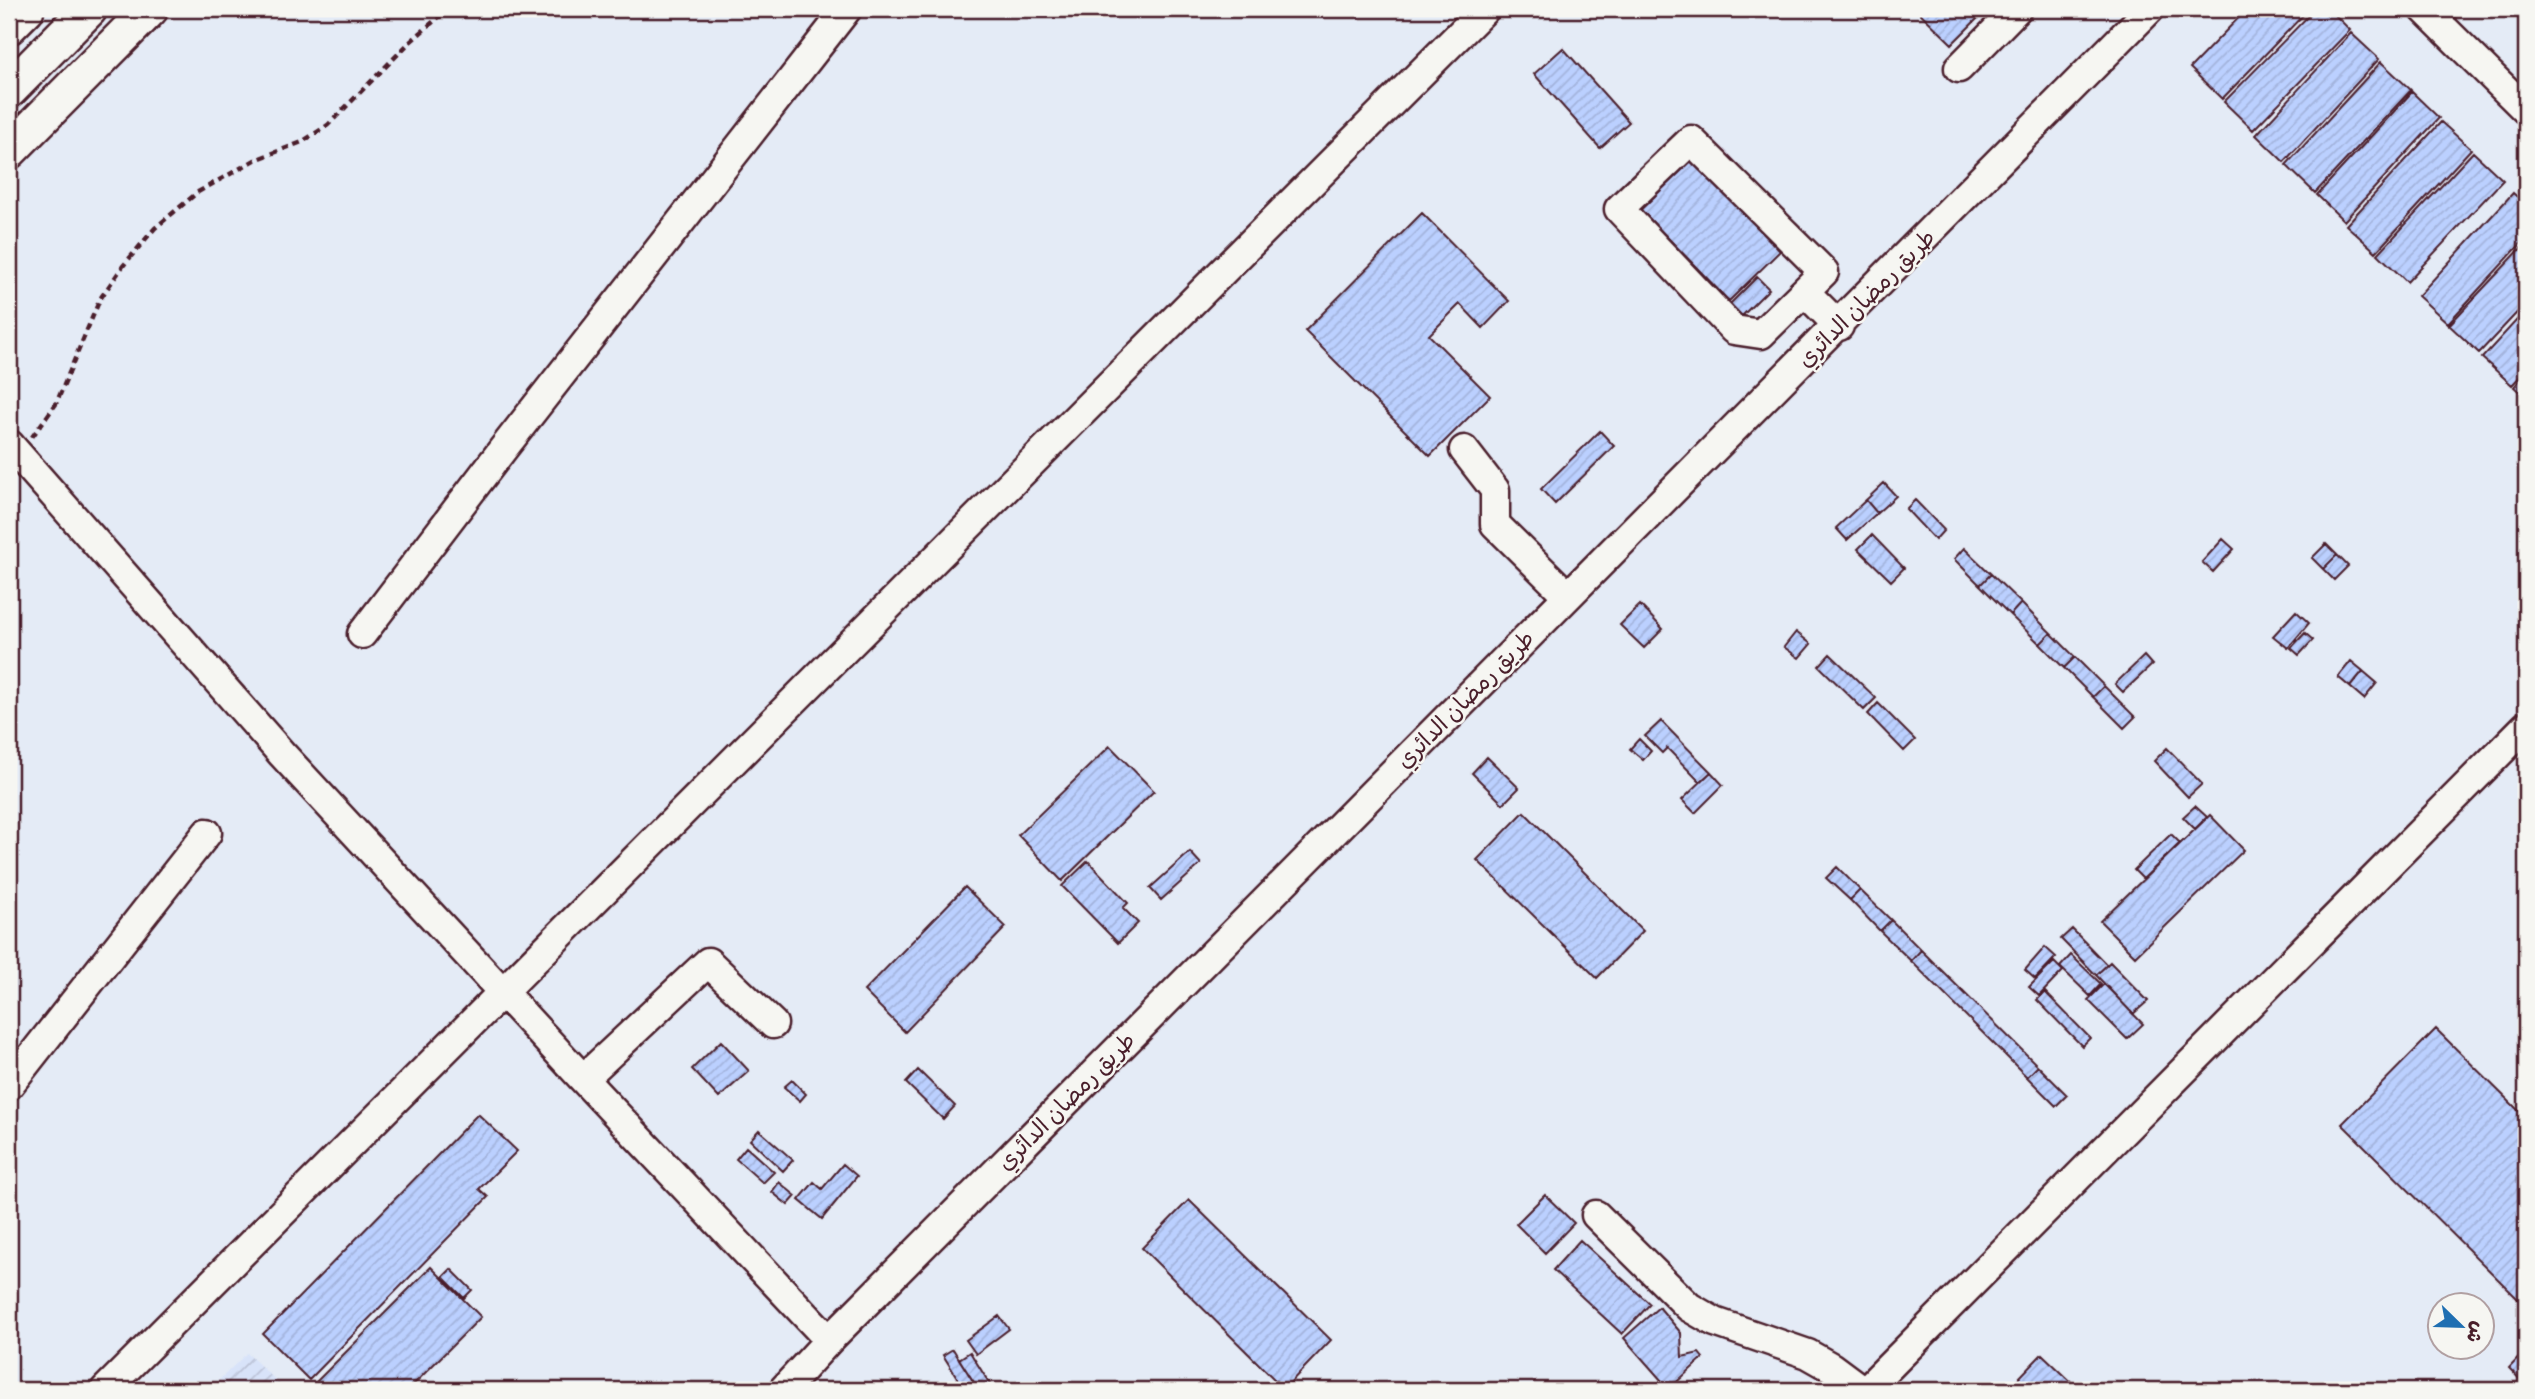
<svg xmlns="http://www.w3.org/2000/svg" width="2535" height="1399" font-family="Pangolin,'Playpen Sans Arabic',sans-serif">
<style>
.industrial{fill:url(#industrial-furrows)}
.building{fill:url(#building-hatch);stroke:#4a1f2b;stroke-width:2}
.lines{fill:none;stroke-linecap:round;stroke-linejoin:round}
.minor-casing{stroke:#4a1f2b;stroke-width:33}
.major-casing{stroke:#4a1f2b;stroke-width:40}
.path{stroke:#4a1f2b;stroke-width:4.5;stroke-dasharray:7 5;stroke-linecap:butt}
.minor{stroke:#f6f6f2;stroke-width:28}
.major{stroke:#f6f6f2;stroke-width:35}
.labels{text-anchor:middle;stroke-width:5;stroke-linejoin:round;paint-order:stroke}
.street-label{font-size:23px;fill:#4a1f2b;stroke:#f6f6f2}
</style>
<defs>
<pattern id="industrial-furrows" width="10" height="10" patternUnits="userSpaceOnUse" patternTransform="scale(1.75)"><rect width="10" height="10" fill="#d8e3f9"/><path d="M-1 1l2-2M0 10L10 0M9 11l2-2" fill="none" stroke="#bbc2d6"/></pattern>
<pattern id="building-hatch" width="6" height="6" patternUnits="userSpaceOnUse" patternTransform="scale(1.75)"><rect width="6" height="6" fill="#bbd0ff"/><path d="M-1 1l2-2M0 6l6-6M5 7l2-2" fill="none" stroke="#a2b2db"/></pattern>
</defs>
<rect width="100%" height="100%" fill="#e4ebf6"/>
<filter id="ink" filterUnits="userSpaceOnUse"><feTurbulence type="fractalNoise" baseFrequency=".0143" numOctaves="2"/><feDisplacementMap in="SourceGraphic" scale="14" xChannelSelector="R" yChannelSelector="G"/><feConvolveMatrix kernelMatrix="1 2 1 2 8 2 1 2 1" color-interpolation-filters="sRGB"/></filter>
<g filter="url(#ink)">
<path class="industrial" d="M247,1353L286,1390H209Z"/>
<path class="building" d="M1916,9H1987L1952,44Z
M2247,9H2309L2222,99L2190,68Z
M2315,9H2329L2350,30L2253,130L2224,102Z
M2351,33L2379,59L2284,162L2256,135Z
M1563,48L1629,122L1600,148L1534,74Z
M2381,62L2411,90L2315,193L2286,165Z
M2412,92L2439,118L2344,221L2317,195Z
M2441,122L2471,149L2376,252L2346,225Z
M2473,152L2503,180L2407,282L2378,254Z
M1692,158L1780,251L1729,301L1640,209Z
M2513,193L2526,205V238L2448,323L2418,296Z
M1422,213L1509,301L1483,328L1460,304L1429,335L1490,396L1430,456L1305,331Z
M2526,243V303L2479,353L2449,325Z
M1757,277L1769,289L1742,316L1730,304Z
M2526,310V370L2512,385L2482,358Z
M2526,373V398L2514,387Z
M1600,431L1614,446L1555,504L1541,489Z
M1884,483L1896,496L1877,513L1866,500Z
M1866,500L1877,513L1847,540L1836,528Z
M1915,500L1944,530L1935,540L1906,509Z
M1872,535L1904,568L1891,581L1858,549Z
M2223,539L2234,549L2213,572L2202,562Z
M2326,544L2337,555L2323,569L2312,558Z
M1964,548L1991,574L1980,585L1954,559Z
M2337,555L2348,566L2334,580L2323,569Z
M1991,574L2021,603L2010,615L1980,585Z
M2021,603L2051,633L2040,644L2010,615Z
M1640,605L1663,629L1644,648L1620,625Z
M2296,611L2309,623L2288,648L2273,636Z
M1796,632L1811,644L1799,658L1784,647Z
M2051,633L2075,657L2064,668L2040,644Z
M2305,633L2313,640L2299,655L2291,648Z
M1830,654L1876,698L1864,710L1819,666Z
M2144,656L2152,665L2123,692L2115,684Z
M2075,657L2104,686L2093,697L2064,668Z
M2351,661L2363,671L2350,687L2338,677Z
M2363,671L2377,683L2364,699L2350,687Z
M2104,686L2135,717L2124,728L2093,697Z
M1878,703L1915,740L1904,751L1868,714Z
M1661,721L1711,772L1700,782L1667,748L1662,753L1645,736Z
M1639,739L1651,751L1643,760L1630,749Z
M1110,746L1154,791L1062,881L1018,835Z
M2167,748L2202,784L2188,797L2154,761Z
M1487,757L1519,788L1503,804L1472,773Z
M1711,772L1723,785L1695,813L1682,800Z
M2195,806L2207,817L2195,829L2183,817Z
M1524,812L1643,931L1597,978L1477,860Z
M2210,815L2244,850L2135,956L2100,921Z
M2171,834L2180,843L2143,879L2134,870Z
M1190,852L1201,864L1161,900L1150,888Z
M1088,861L1128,903L1123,908L1138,923L1118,943L1062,886Z
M1837,867L1860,890L1850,900L1826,878Z
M965,887L1006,927L905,1032L864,991Z
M1860,890L1891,920L1880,931L1850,900Z
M1891,920L1921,950L1911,961L1880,931Z
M2072,929L2107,965L2096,975L2061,939Z
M2045,947L2056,957L2035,979L2025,970Z
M1921,950L2038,1066L2027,1077L1911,961Z
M2071,955L2101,984L2090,996L2060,967Z
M2054,962L2063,971L2039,996L2029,987Z
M2110,962L2148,1001L2133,1014L2096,975Z
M2104,984L2143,1024L2127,1039L2088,1000Z
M2045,992L2090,1038L2082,1046L2037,1000Z
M2436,1029L2526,1118V1307L2342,1124Z
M721,1041L749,1071L719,1098L692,1069Z
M2038,1066L2067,1095L2056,1106L2027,1077Z
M918,1070L955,1106L943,1119L906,1083Z
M792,1080L806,1094L800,1101L784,1087Z
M478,1114L517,1151L479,1189L488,1197L309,1380L263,1334Z
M759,1130L793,1160L783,1171L750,1140Z
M746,1147L774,1172L763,1183L736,1159Z
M843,1164L857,1176L822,1219L799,1200L814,1182L822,1189Z
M779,1182L796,1196L788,1205L772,1192Z
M1545,1195L1574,1223L1545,1253L1516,1224Z
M1189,1200L1331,1340L1284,1389L1142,1248Z
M1580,1240L1650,1304L1622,1334L1553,1270Z
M431,1267L481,1317L408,1390H312L310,1388Z
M451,1269L472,1290L464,1298L443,1277Z
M1659,1307L1681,1333L1682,1357L1699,1353L1703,1358L1669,1389L1624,1338Z
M999,1316L1009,1329L976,1354L966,1340Z
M953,1349L976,1386L969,1390H965L943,1355Z
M2526,1350V1386L2509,1368Z
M970,1352L991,1386L985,1390H979L959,1359Z
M2042,1354L2080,1390H2025L2016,1381Z"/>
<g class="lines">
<g class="minor-casing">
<path id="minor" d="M2424,9L2526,110
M1959,68L2017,9
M1691,140L1824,272L1761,334L1734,330L1619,209Z
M1805,292L1839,326
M9,444L282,754L583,1079L829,1340
M1464,450L1495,490V524L1568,596
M362,634L503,449L847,9
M583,1079L708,962L773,1024
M9,1085L207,833
M1596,1215L1689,1307L1715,1322L1808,1354L1831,1367L1862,1390
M105,1390L1485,9
M783,1390L829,1340C1269,896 1712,455 2150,9
M1866,1390L2526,726"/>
</g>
<g class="major-casing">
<path id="major" d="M9,26L26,9
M9,90L89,9
M9,151L150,9"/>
</g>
<path class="path" d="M32,437L56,404L100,299L123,266L155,228L198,192L255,160L302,142L328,125L410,42L448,9"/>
<use href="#minor" class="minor"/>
<use href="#major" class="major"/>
</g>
</g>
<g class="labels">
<g class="street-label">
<text transform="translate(1866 298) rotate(-45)" y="8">طريق رمضان الدائري</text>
<text transform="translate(1465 699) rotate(-45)" y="8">طريق رمضان الدائري</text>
<text transform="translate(1066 1101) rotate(-45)" y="8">طريق رمضان الدائري</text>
</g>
</g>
<rect width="2535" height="1399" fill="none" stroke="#f6f6f2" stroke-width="35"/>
<rect x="18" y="18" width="2500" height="1364" fill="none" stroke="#4a1f2b" stroke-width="2.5" filter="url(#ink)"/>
<g transform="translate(2461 1326) rotate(113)"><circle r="33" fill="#f6f6f2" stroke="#b1a0a2" stroke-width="2"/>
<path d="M0-5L12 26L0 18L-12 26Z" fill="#1f6fb2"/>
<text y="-10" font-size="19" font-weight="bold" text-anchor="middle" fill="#4a1f2b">ش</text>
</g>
</svg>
